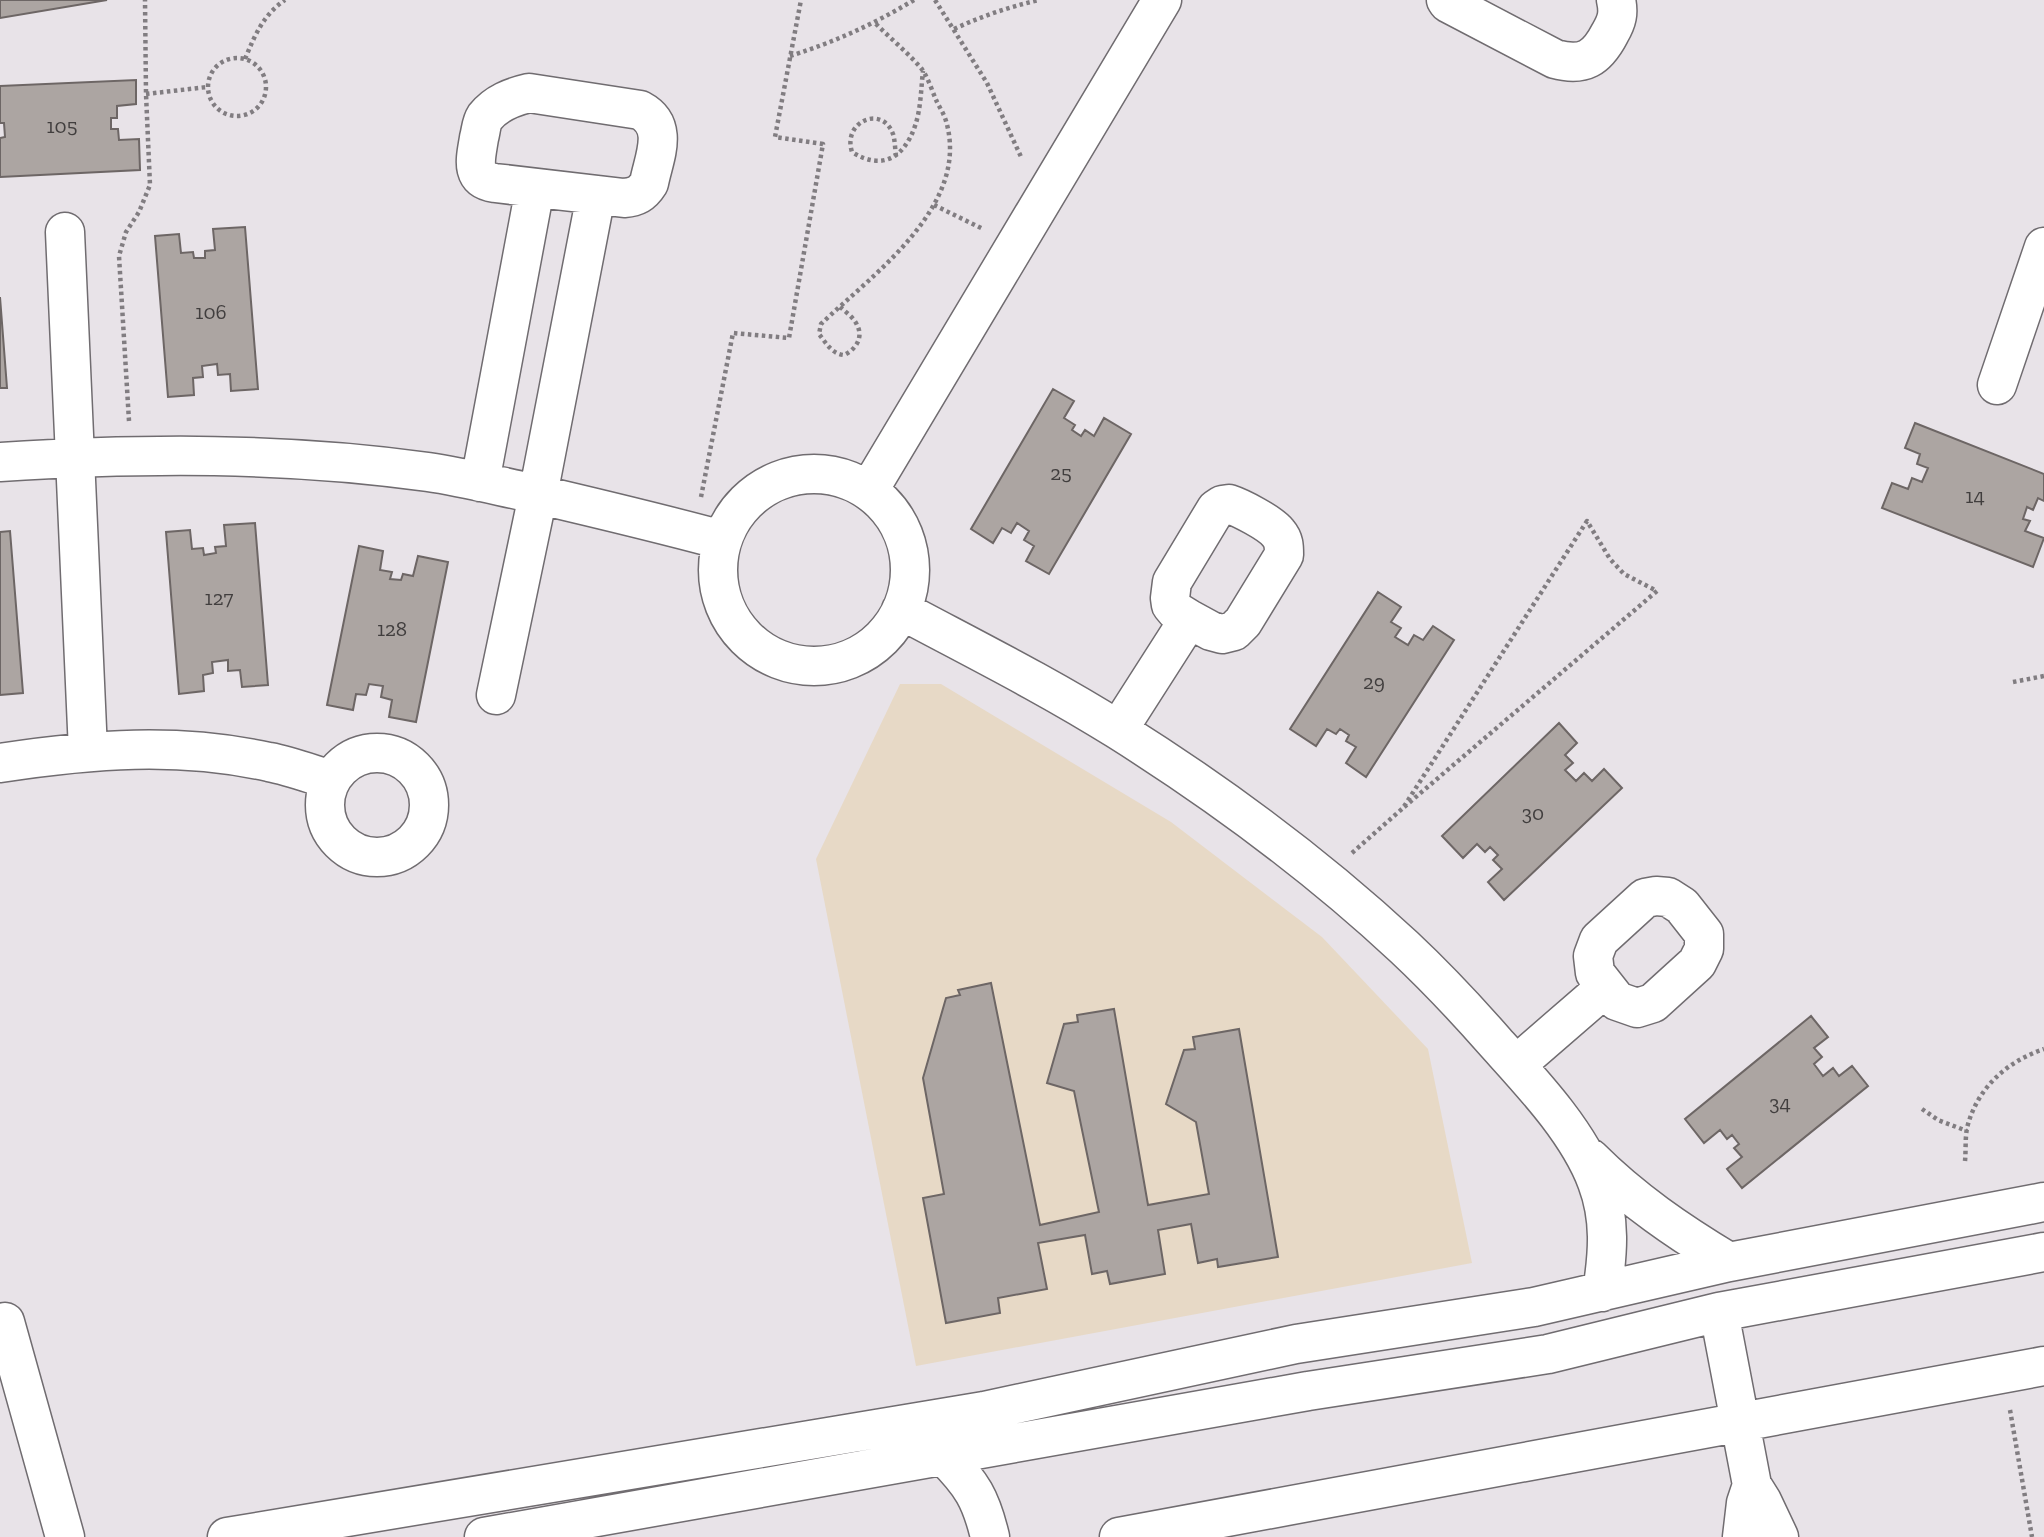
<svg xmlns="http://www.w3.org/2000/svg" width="2044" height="1537" font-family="'Zilla Slab',serif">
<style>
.education{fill:#e7d9c6}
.building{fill:#aca5a2;stroke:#6d6665;stroke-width:2}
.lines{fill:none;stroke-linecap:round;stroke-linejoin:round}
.minor-casing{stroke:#706c70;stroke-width:41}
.path{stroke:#817d81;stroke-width:4.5;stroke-dasharray:3.5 3.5;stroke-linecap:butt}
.minor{stroke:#fff;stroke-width:38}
.labels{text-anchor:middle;stroke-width:6;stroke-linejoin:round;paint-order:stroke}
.number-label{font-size:21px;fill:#413e3e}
</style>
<rect width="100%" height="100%" fill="#e8e3e8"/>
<path class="education" d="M900,684H941L1171,822L1322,937L1428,1049L1472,1263L916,1366L816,859Z"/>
<path class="building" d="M0,0H107L0,18Z
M136,80V104L117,106V118H111V129H118L119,140L139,139L140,170L0,177V138L5,137L4,123H0V86Z
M245,227L258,389L231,391L230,374L218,375L217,364L202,366L203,377L193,378L194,395L168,397L155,236L179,234L181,253L193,252L194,258H205V251L215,250L213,229Z
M0,297L7,388H0Z
M1053,389L1074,401L1064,418L1075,425L1072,430L1081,436L1085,430L1094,436L1104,418L1131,434L1049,574L1026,561L1034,546L1024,540L1029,531L1017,523L1011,533L1002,528L993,543L971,529Z
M1915,423L2044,474V501L2038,498L2033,510L2027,507L2023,519L2030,521L2025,531L2044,538L2033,567L1882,508L1892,483L1908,489L1912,478L1922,482L1928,468L1917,464L1920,454L1905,448Z
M255,523L268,685L242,687L240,670L228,671V660L212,662L213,673L203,675L204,691L179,694L166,532L190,530L192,549L203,548L204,555L216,553L215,547L226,546L224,525Z
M10,531L23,693L0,695V532Z
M359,546L383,551L380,570L392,572L390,579L401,580L403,574L413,576L418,556L448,562L416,722L389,717L392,700L381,697L383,686L369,684L366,695L356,694L353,710L327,705Z
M1378,592L1401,607L1391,622L1401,628L1395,637L1408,645L1414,635L1423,640L1433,626L1454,640L1366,777L1346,763L1356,747L1346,741L1349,735L1340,729L1336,734L1327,729L1316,746L1290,729Z
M1559,723L1577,743L1565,755L1573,763L1565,770L1576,781L1584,773L1592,781L1604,769L1622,788L1504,900L1488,882L1502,869L1493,860L1498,855L1490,847L1485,852L1477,844L1463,858L1442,836Z
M991,983L1040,1225L1099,1212L1074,1091L1047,1083L1064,1024L1078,1022L1077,1015L1114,1009L1148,1205L1209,1194L1196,1122L1166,1104L1184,1050L1195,1049L1193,1037L1239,1029L1278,1257L1218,1267L1217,1259L1198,1263L1191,1224L1158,1230L1165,1274L1110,1284L1107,1271L1092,1274L1085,1235L1038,1243L1047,1289L998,1298L1000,1313L946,1323L923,1198L944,1194L923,1078L946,998L960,995L958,990Z
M1811,1016L1828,1037L1814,1048L1822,1057L1814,1064L1823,1076L1833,1068L1839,1076L1852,1066L1868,1086L1742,1188L1727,1169L1742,1157L1734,1148L1739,1144L1732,1135L1727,1139L1720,1130L1704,1143L1685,1119Z"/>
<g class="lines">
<g class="minor-casing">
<path id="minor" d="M1446,0L1448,3L1555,59C1584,67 1597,58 1610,33C1617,21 1619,13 1616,0
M529,93L640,110C670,126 654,157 649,183C642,194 636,197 624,198L495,183C469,179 476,158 479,138C481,131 481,123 485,117C496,103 512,97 529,93Z
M65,232L88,751
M1997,385L2044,247
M0,462C143,453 286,452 428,472C463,477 498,486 532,493C596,508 659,523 722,540
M718 570a96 96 0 1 1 192 0a96 96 0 1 1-192 0Z
M480,482L535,188
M869,490L1162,0
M1229,504C1241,508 1270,523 1278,533C1284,540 1284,546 1284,555L1243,622L1234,631L1222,634L1211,631L1189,619L1176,611L1171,605L1170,598L1172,582L1216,509L1222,505Z
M901,610C974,649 1048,686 1118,730C1218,793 1317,866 1404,947C1436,977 1466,1009 1495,1042C1531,1082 1578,1131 1597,1182C1611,1219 1608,1254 1602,1292
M496,695L538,495L596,195
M1118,730L1189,619
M325 805a52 52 0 1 1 104 0a52 52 0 1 1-104 0Z
M0,763C92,749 177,742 269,762C290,766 311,774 331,780
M1656,896L1668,897L1682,906L1704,934V949L1697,963L1653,1003L1637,1008L1617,1001L1595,973L1593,956L1599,940L1645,898Z
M1516,1065L1606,987
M1590,1158C1632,1200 1679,1232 1729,1262
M1719,1312L1752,1485L1762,1501L1779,1537
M5,1322L65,1537
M944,1456C972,1484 981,1499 990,1537
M227,1537L984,1411L1296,1344L1534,1307L1729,1262L2044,1202
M484,1537L1308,1391L1548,1354L1719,1312L2044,1252
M1119,1537L2044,1366
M1742,1537L1746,1503L1752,1485"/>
</g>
<path class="path" d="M935,0L987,83L1022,159
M954,29C982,16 1009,7 1039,0
M790,56C837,41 872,25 914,0
M208 87a29 29 0 1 1 58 0a29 29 0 1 1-58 0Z
M245,59C255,35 263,15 285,0
M146,94L207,87
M896,156C895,149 895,140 893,134C882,104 842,122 852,152C882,171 904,158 915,126C921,109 921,88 923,71
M934,205L983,229
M840,307C846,312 854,318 857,325C864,338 855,350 844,355C832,354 826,343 819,334L821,324C873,274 971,206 946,121C944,114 940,108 937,102C932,91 928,77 921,68C907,52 890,38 875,23
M129,421L119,256L126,232L139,212L150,185L146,94L145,0
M701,497L733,333L789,338L823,144L775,137L801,0
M2013,682L2044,676
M1352,853L1403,808L1587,521L1610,559L1624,574L1657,591L1403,808
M1922,1109L1938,1120L1967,1131
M1965,1161C1966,1151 1965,1139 1967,1128C1977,1088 2006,1062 2044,1049
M2010,1410L2032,1537"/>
<use href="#minor" class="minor"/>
</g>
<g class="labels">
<g class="number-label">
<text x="62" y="133">105</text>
<text x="211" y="319">106</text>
<text x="1061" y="480">25</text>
<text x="1975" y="503">14</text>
<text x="219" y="605">127</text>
<text x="392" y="636">128</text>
<text x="1374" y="689">29</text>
<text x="1533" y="820">30</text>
<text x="1780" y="1110">34</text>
</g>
</g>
</svg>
